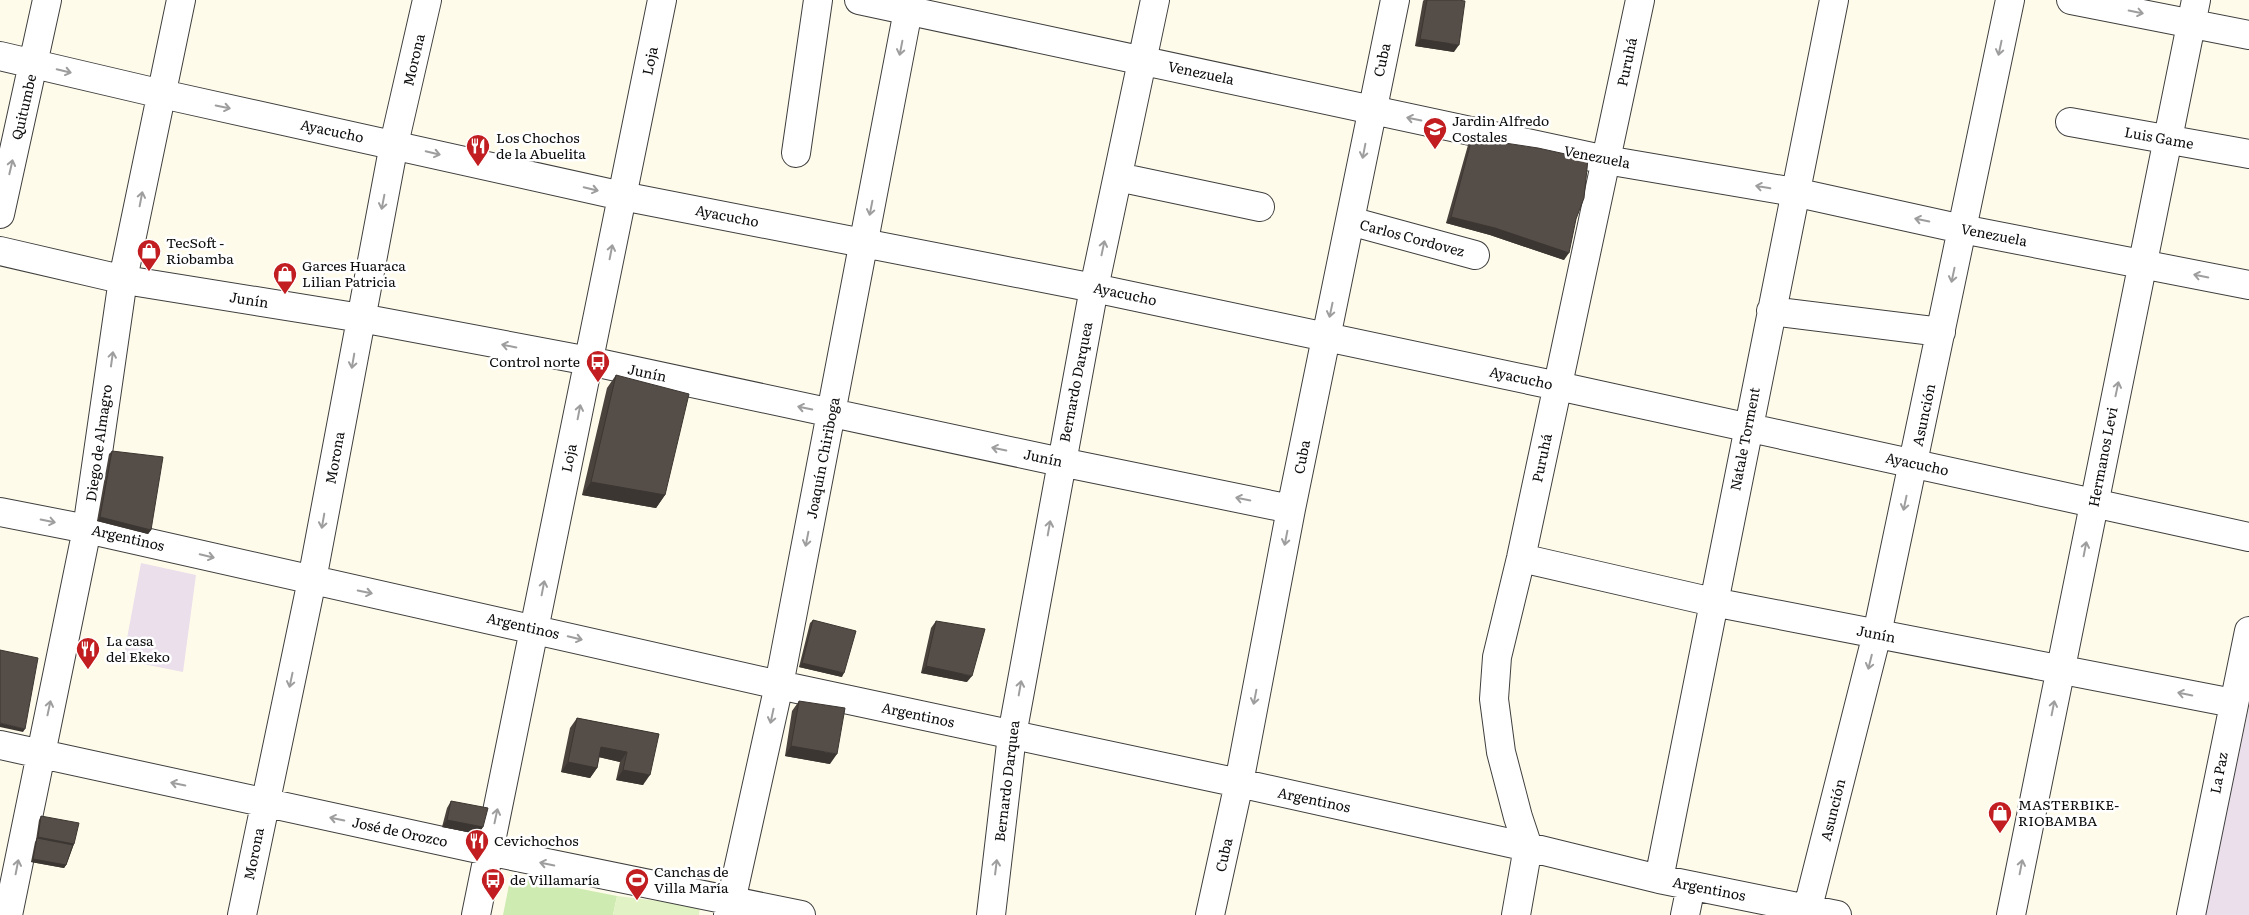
<svg xmlns="http://www.w3.org/2000/svg" width="2249" height="915" font-family="Literata,serif">
<style>
.industrial{fill:#eadfeb}
.green{fill:#ceebb2}
.pitch{fill:#e1f2c5}
.lines{fill:none;stroke-linecap:round;stroke-linejoin:round}
.minor-casing{stroke:#3f3f3f;stroke-width:30}
.minor{stroke:#fff;stroke-width:28}
.wall{fill:#49423d}
.shaded-wall{fill:#3c3632}
.building{fill:#554d47;stroke:#3c3632}
.oneway{stroke:#9e9e9e}
.labels{text-anchor:middle;stroke-width:5;stroke-linejoin:round;paint-order:stroke}
.street-label{font-size:14px;fill:#0c0c0c;stroke:#fff}
.poi-label{font-size:14px;fill:#0c0c0c;stroke:#fff;text-anchor:start}
</style>
<rect width="100%" height="100%" fill="#fffbea"/>
<path class="industrial" d="M141,563L196,575L183,672L123,660Z
M2249,707V915H2205Z"/>
<path class="green" d="M511,875L617,896L613,915H503Z"/>
<path class="pitch" d="M617,896L700,906L699,915H613Z"/>
<g class="lines">
<g class="minor-casing">
<path id="minor" d="M859,0L1606,160L1794,192L1962,229L2249,285
M2071,0L2249,35
M0,56L162,94L622,196L1094,288L1558,386L2249,537
M2070,122L2249,154
M796,153L818,0
M1118,177L1260,207
M0,214L47,0
M1350,221L1475,255
M0,251L125,280L361,318L589,361L1061,462L1291,509
M1771,311L1941,332
M0,512L87,529L779,685L1239,783L1528,847L1659,879L1837,915
M1521,558L1713,602L2233,703
M0,745L488,851L801,915
M1659,879L1834,0
M8,915L87,529L123,279L181,0
M242,915L312,580L394,144L427,0
M476,915L662,0
M728,915L779,685L910,0
M991,915L1012,735L1094,288L1155,0
M1210,915L1239,783L1291,509L1395,0
M1516,915L1528,847L1518,817L1501,752L1494,699L1497,657L1521,558L1640,0
M1685,915L1691,886
M1806,915L1877,634L2010,0
M2011,915L2196,0
M2191,915L2249,631"/>
</g>
<use href="#minor" class="minor"/>
</g>
<path class="wall" d="M1424,0H1427L1454,52L1415,46L1423,1Z
M1472,138L1576,219L1564,260L1490,235L1446,223L1468,145Z
M616,375L665,495L656,508L582,495L607,388Z
M112,451L151,530L148,534L97,521L109,454Z
M813,620L842,677L799,667L810,623Z
M936,621L967,682L921,673L931,628Z
M799,701L830,764L785,756L792,711Z
M577,718L659,734L643,785L616,780L620,762L599,757L597,768L590,778L561,772L570,728Z
M451,801L483,827L478,834L442,827L447,808Z
M41,816L74,844L66,865L64,868L31,862L35,842L36,840L39,820Z"/>
<path class="shaded-wall" d="M1420,39L1459,45L1454,52L1415,46Z
M1451,217L1495,228L1569,253L1564,260L1490,235L1446,223Z
M591,482L665,495L656,508L582,495Z
M100,517L151,530L148,534L97,521Z
M802,663L844,673L842,677L799,667Z
M926,666L972,676L967,682L921,673Z
M0,723L25,729L23,732L0,727Z
M791,746L837,754L830,764L785,756Z
M601,747L627,752L620,762L594,756Z
M568,762L597,768L590,778L561,772Z
M623,770L650,775L643,785L616,780Z
M447,820L483,827L478,834L442,827Z
M38,837L74,844L72,847L37,838L35,840Z
M33,859L66,865L64,868L31,862Z"/>
<path class="building" d="M1427,0H1458L1465,1L1459,45L1420,39Z
M1472,138L1538,148L1588,159L1584,198L1576,219L1569,253L1495,228L1451,217Z
M616,375L689,394L665,495L591,482Z
M112,451L163,457L151,530L100,517Z
M813,620L856,631L844,673L802,663Z
M936,621L985,629L972,676L926,666Z
M0,650L38,658L25,729L0,723Z
M799,701L845,708L837,754L791,746Z
M577,718L659,734L650,775L623,770L627,752L601,747L597,768L568,762Z
M451,801L488,808L483,827L447,820Z
M41,816L79,823L74,844L38,837Z
M37,838L73,845L66,865L33,859Z"/>
<defs><path id="oneway-shaft" d="M-6 0H5M1.5-3L5.5 0L1.5 3" fill="none" stroke-width="1.6" stroke-linecap="round" stroke-linejoin="round" transform="scale(1.25)"/></defs>
<g class="oneway">
<use href="#oneway-shaft" transform="translate(2136 12) rotate(11)"/>
<use href="#oneway-shaft" transform="translate(901 48) rotate(101)"/>
<use href="#oneway-shaft" transform="translate(2000 48) rotate(102)"/>
<use href="#oneway-shaft" transform="translate(64 71) rotate(13)"/>
<use href="#oneway-shaft" transform="translate(223 107) rotate(12)"/>
<use href="#oneway-shaft" transform="translate(1414 119) rotate(-168)"/>
<use href="#oneway-shaft" transform="translate(1364 151) rotate(101)"/>
<use href="#oneway-shaft" transform="translate(433 153) rotate(13)"/>
<use href="#oneway-shaft" transform="translate(11 167) rotate(-77)"/>
<use href="#oneway-shaft" transform="translate(1763 187) rotate(-170)"/>
<use href="#oneway-shaft" transform="translate(591 189) rotate(13)"/>
<use href="#oneway-shaft" transform="translate(141 199) rotate(-79)"/>
<use href="#oneway-shaft" transform="translate(383 202) rotate(101)"/>
<use href="#oneway-shaft" transform="translate(871 208) rotate(101)"/>
<use href="#oneway-shaft" transform="translate(1922 220) rotate(-168)"/>
<use href="#oneway-shaft" transform="translate(1103 248) rotate(-78)"/>
<use href="#oneway-shaft" transform="translate(611 252) rotate(-79)"/>
<use href="#oneway-shaft" transform="translate(1953 275) rotate(102)"/>
<use href="#oneway-shaft" transform="translate(2201 276) rotate(-169)"/>
<use href="#oneway-shaft" transform="translate(1331 310) rotate(102)"/>
<use href="#oneway-shaft" transform="translate(509 346) rotate(-169)"/>
<use href="#oneway-shaft" transform="translate(112 359) rotate(-82)"/>
<use href="#oneway-shaft" transform="translate(353 361) rotate(100)"/>
<use href="#oneway-shaft" transform="translate(2117 389) rotate(-78)"/>
<use href="#oneway-shaft" transform="translate(805 408) rotate(-168)"/>
<use href="#oneway-shaft" transform="translate(579 412) rotate(-79)"/>
<use href="#oneway-shaft" transform="translate(999 449) rotate(-168)"/>
<use href="#oneway-shaft" transform="translate(1243 499) rotate(-169)"/>
<use href="#oneway-shaft" transform="translate(1905 503) rotate(102)"/>
<use href="#oneway-shaft" transform="translate(48 521) rotate(11)"/>
<use href="#oneway-shaft" transform="translate(323 521) rotate(100)"/>
<use href="#oneway-shaft" transform="translate(1049 528) rotate(-80)"/>
<use href="#oneway-shaft" transform="translate(1286 538) rotate(101)"/>
<use href="#oneway-shaft" transform="translate(807 539) rotate(101)"/>
<use href="#oneway-shaft" transform="translate(2085 549) rotate(-79)"/>
<use href="#oneway-shaft" transform="translate(207 556) rotate(13)"/>
<use href="#oneway-shaft" transform="translate(543 588) rotate(-79)"/>
<use href="#oneway-shaft" transform="translate(365 592) rotate(12)"/>
<use href="#oneway-shaft" transform="translate(575 638) rotate(13)"/>
<use href="#oneway-shaft" transform="translate(1870 662) rotate(104)"/>
<use href="#oneway-shaft" transform="translate(291 680) rotate(102)"/>
<use href="#oneway-shaft" transform="translate(1020 688) rotate(-80)"/>
<use href="#oneway-shaft" transform="translate(2185 694) rotate(-169)"/>
<use href="#oneway-shaft" transform="translate(1255 697) rotate(101)"/>
<use href="#oneway-shaft" transform="translate(49 708) rotate(-78)"/>
<use href="#oneway-shaft" transform="translate(2053 708) rotate(-79)"/>
<use href="#oneway-shaft" transform="translate(772 716) rotate(102)"/>
<use href="#oneway-shaft" transform="translate(178 784) rotate(-168)"/>
<use href="#oneway-shaft" transform="translate(496 816) rotate(-78)"/>
<use href="#oneway-shaft" transform="translate(337 819) rotate(-168)"/>
<use href="#oneway-shaft" transform="translate(547 864) rotate(-168)"/>
<use href="#oneway-shaft" transform="translate(17 867) rotate(-79)"/>
<use href="#oneway-shaft" transform="translate(996 867) rotate(-83)"/>
<use href="#oneway-shaft" transform="translate(2021 867) rotate(-79)"/>
</g>
<defs>
<g id="school-pin" transform="scale(1.25)"><path d="M0 17L-7.5 6A9.5 9.5 0 1 1 7.5 6Z" fill="#c21d21" stroke="#fff"/><path d="M0-5L7-2L0 1L-7-2ZM-4 1L0 2.5L4 1V4Q0 6-4 4Z" fill="#fff"/></g>
<g id="restaurant-pin" transform="scale(1.25)"><path d="M0 17L-7.5 6A9.5 9.5 0 1 1 7.5 6Z" fill="#c21d21" stroke="#fff"/><path d="M-5-6h1v4h1v-4h1v4h1v-4h1v5L-1.5 .5V6h-2V.5L-5-1ZM5-6V6H3V1.5H1.5Q1.5-4 5-6Z" fill="#fff"/></g>
<g id="shop-pin" transform="scale(1.25)"><path d="M0 17L-7.5 6A9.5 9.5 0 1 1 7.5 6Z" fill="#c21d21" stroke="#fff"/><path d="M-5-2.5h2.3a2.7 3.5 0 0 1 5.4 0H5L5.5 6h-11ZM-1.5-2.5h3a1.5 2.3 0 0 0-3 0Z" fill="#fff"/></g>
<g id="bus-pin" transform="scale(1.25)"><path d="M0 17L-7.5 6A9.5 9.5 0 1 1 7.5 6Z" fill="#c21d21" stroke="#fff"/><path d="M-5-6H5V4H4V6H2V4H-2V6H-4V4H-5ZM-3.5-4V0h7V-4ZM-3.5 1.2v1.5H-2V1.2ZM2 1.2v1.5H3.5V1.2Z" fill="#fff"/></g>
<g id="stadium-pin" transform="scale(1.25)"><path d="M0 17L-7.5 6A9.5 9.5 0 1 1 7.5 6Z" fill="#c21d21" stroke="#fff"/><path d="M0-5a6.5 5 0 1 0 0 10a6.5 5 0 1 0 0-10ZM-3.5-1.8h7v3.6h-7Z" fill="#fff"/></g>
</defs>
<g fill-rule="evenodd">
<use href="#school-pin" x="1435" y="129"/>
<use href="#restaurant-pin" x="478" y="146"/>
<use href="#shop-pin" x="149" y="251"/>
<use href="#shop-pin" x="285" y="274"/>
<use href="#bus-pin" x="598" y="362"/>
<use href="#restaurant-pin" x="88" y="649"/>
<use href="#shop-pin" x="2000" y="813"/>
<use href="#restaurant-pin" x="477" y="841"/>
<use href="#bus-pin" x="493" y="880"/>
<use href="#stadium-pin" x="637" y="880"/>
</g>
<g class="labels">
<g class="street-label">
<text transform="translate(414 60) rotate(-77)" y="5">Morona</text>
<text transform="translate(1382 60) rotate(-78)" y="5">Cuba</text>
<text transform="translate(650 61) rotate(-78)" y="5">Loja</text>
<text transform="translate(1627 62) rotate(-78)" y="5">Puruhá</text>
<text transform="translate(1201 73) rotate(12)" y="5">Venezuela</text>
<text transform="translate(24 107) rotate(-77)" y="5">Quitumbe</text>
<text transform="translate(332 131) rotate(12)" y="5">Ayacucho</text>
<text transform="translate(2159 138) rotate(10)" y="5">Luis Game</text>
<text transform="translate(1597 157) rotate(11)" y="5">Venezuela</text>
<text transform="translate(727 216) rotate(11)" y="5">Ayacucho</text>
<text transform="translate(1994 235) rotate(11)" y="5">Venezuela</text>
<text transform="translate(1412 238) rotate(15)" y="5">Carlos Cordovez</text>
<text transform="translate(1125 294) rotate(12)" y="5">Ayacucho</text>
<text transform="translate(249 300) rotate(9)" y="5">Junín</text>
<text transform="translate(647 373) rotate(12)" y="5">Junín</text>
<text transform="translate(1521 378) rotate(12)" y="5">Ayacucho</text>
<text transform="translate(1076 382) rotate(-79)" y="5">Bernardo Darquea</text>
<text transform="translate(1924 415) rotate(-78)" y="5">Asunción</text>
<text transform="translate(1745 439) rotate(-79)" y="5">Natale Torment</text>
<text transform="translate(99 443) rotate(-82)" y="5">Diego de Almagro</text>
<text transform="translate(1302 457) rotate(-79)" y="5">Cuba</text>
<text transform="translate(2103 457) rotate(-79)" y="5">Hermanos Levi</text>
<text transform="translate(335 458) rotate(-80)" y="5">Morona</text>
<text transform="translate(569 458) rotate(-79)" y="5">Loja</text>
<text transform="translate(823 458) rotate(-79)" y="5">Joaquín Chiriboga</text>
<text transform="translate(1043 458) rotate(12)" y="5">Junín</text>
<text transform="translate(1542 458) rotate(-78)" y="5">Puruhá</text>
<text transform="translate(1917 464) rotate(12)" y="5">Ayacucho</text>
<text transform="translate(128 538) rotate(13)" y="5">Argentinos</text>
<text transform="translate(523 626) rotate(13)" y="5">Argentinos</text>
<text transform="translate(1876 634) rotate(11)" y="5">Junín</text>
<text transform="translate(918 715) rotate(12)" y="5">Argentinos</text>
<text transform="translate(2219 773) rotate(-79)" y="5">La Paz</text>
<text transform="translate(1007 781) rotate(-83)" y="5">Bernardo Darquea</text>
<text transform="translate(1314 800) rotate(12)" y="5">Argentinos</text>
<text transform="translate(1833 810) rotate(-76)" y="5">Asunción</text>
<text transform="translate(400 832) rotate(12)" y="5">José de Orozco</text>
<text transform="translate(254 854) rotate(-79)" y="5">Morona</text>
<text transform="translate(1224 855) rotate(-78)" y="5">Cuba</text>
<text transform="translate(1709 889) rotate(11)" y="5">Argentinos</text>
</g>
<g class="poi-label">
<text x="1452" y="126">Jardin Alfredo<tspan x="1452" dy="16">Costales</tspan></text>
<text x="496" y="143">Los Chochos<tspan x="496" dy="16">de la Abuelita</tspan></text>
<text x="166" y="248">TecSoft -<tspan x="166" dy="16">Riobamba</tspan></text>
<text x="302" y="271">Garces Huaraca<tspan x="302" dy="16">Lilian Patricia</tspan></text>
<text x="580" y="367" text-anchor="end">Control norte</text>
<text x="106" y="646">La casa<tspan x="106" dy="16">del Ekeko</tspan></text>
<text x="2018" y="810">MASTERBIKE-<tspan x="2018" dy="16">RIOBAMBA</tspan></text>
<text x="494" y="846">Cevichochos</text>
<text x="654" y="877">Canchas de<tspan x="654" dy="16">Villa María</tspan></text>
<text x="510" y="885">de Villamaría</text>
</g>
</g>
</svg>
